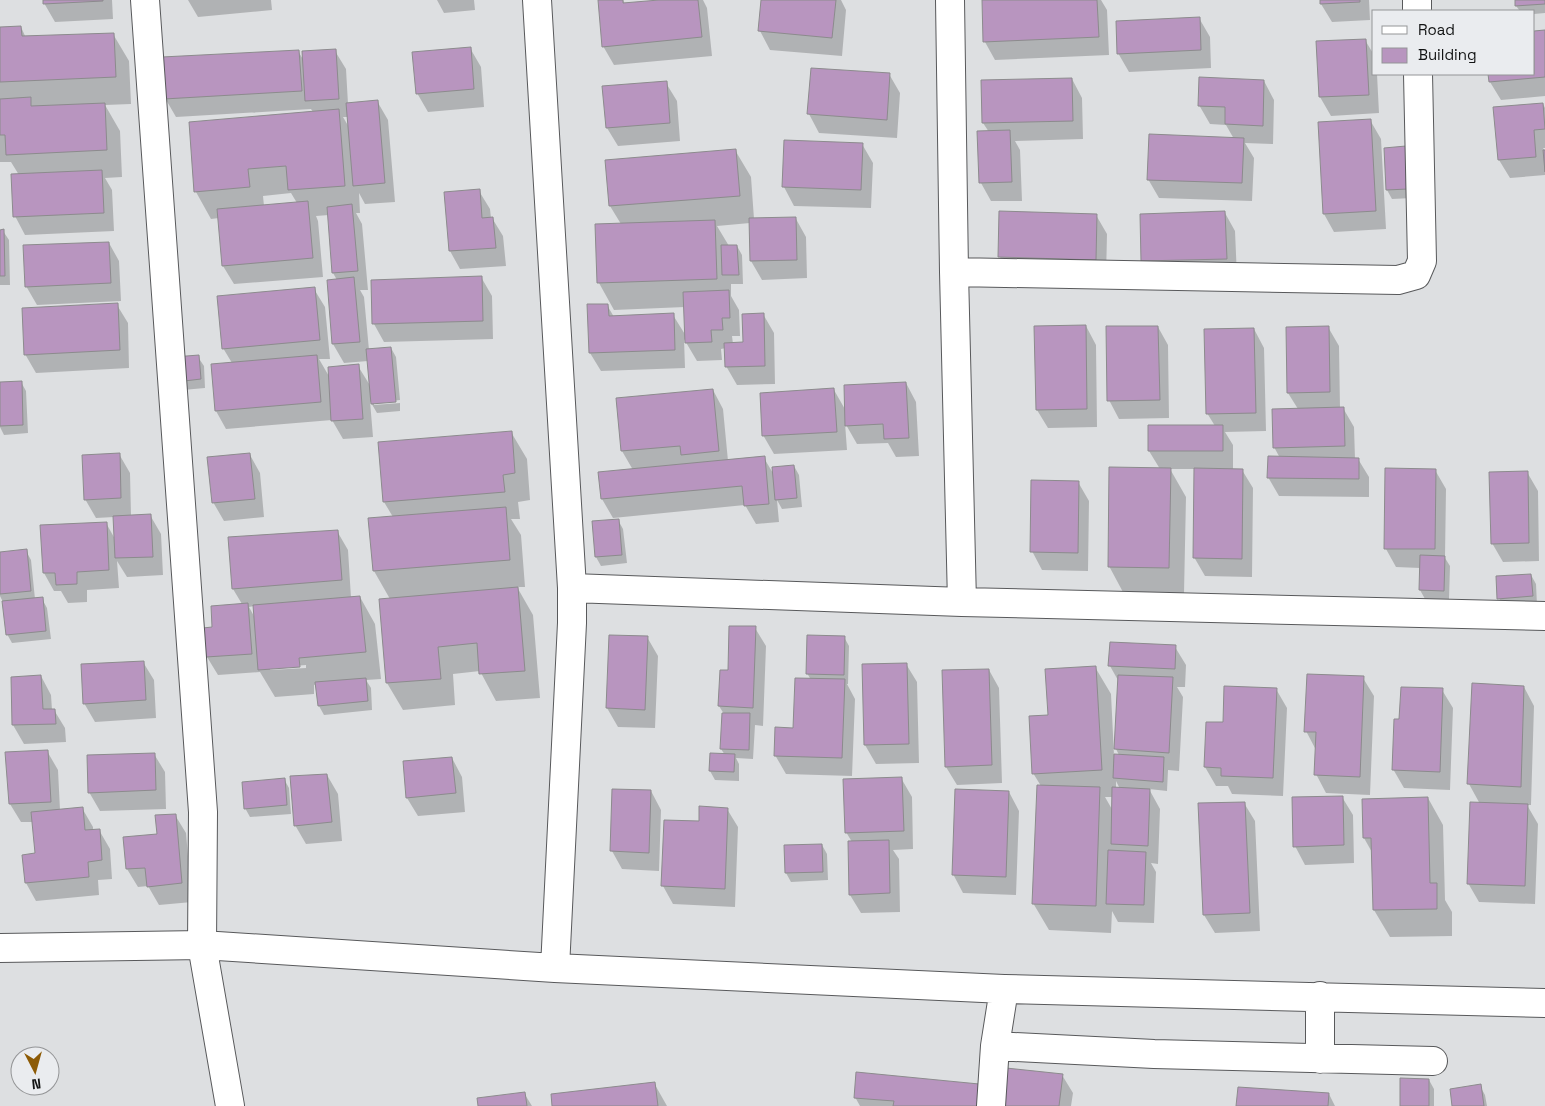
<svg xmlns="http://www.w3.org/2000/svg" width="1545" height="1106" font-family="'Space Grotesk',sans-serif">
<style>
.shadow{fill:#0003;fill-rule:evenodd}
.building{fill:#b895bf;stroke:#8c8b8d}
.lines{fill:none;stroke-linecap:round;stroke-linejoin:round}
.minor-casing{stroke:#58595b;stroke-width:30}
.minor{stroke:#fff;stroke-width:28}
</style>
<rect width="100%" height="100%" fill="#dddfe1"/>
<path class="shadow" d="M44,0H112L113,19L55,22L44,3Z
M188,0H271L272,10L198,17Z
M437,0H474L475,10L444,13Z
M619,0H627H623L625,4L672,0H703L707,8L712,56L614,65L603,46Z
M762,0H841L846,10L842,56L770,50L760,31Z
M983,0H1101L1107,10L1109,55L995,60L985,42Z
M1321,0H1369L1370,20L1332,22L1321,4Z
M1516,0H1545V13L1534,14V11H1520L1516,6Z
M1199,18L1210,37L1211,68L1129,72L1118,53Z
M21,27L26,38L113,34L129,61L131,104L105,105L120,131L122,177L105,178L112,190L114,231L25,235L15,216L19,175L11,162H0V28Z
M1545,31V96L1501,100L1490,82L1489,74H1534V32Z
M1365,40L1374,55V74H1377L1379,113L1331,116L1320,97L1318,42Z
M470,48L481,67L484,107L428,112L417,93Z
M298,51L304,61L335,51L346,69L348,104L377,101L388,120L395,202L365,204L359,193L360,213H356L362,224L368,290H360L364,297L369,350L391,348L396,357L400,400L374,403V405L400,403V411L377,413L370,401L373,437L343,439L332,420L226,429L216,411L212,365L232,363L223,348L314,289L325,307L330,359H319L330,378L358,366L371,387L368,361L344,363L333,344L328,281L337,280L333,273L329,215L316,216L318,221L323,277L234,284L223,266L219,218L211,219L196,192L190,123L313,112L311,109L176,117L165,98ZM343,117H349L350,129ZM291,193L297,203L264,206L263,196Z
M889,74L900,93L897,138L819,133L809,114Z
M1072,79L1082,98L1083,139L1015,141L1020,150L1022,201H991L981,183L979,133L989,132L983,123Z
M1264,81L1274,100L1273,144L1245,143L1254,158L1252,201L1159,198L1148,179L1234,139L1226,125L1210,124L1199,105Z
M666,83L677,101L680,141L618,146L607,128Z
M1543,104L1545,108V148H1543L1545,151V175L1510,178L1499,160Z
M1370,120L1381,139L1386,229L1334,232L1324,214Z
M785,141L862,144L873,163L871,208L794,206L784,187Z
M1385,149L1412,198L1392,199L1387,190Z
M735,150L751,177L754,219H796L806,237L807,278L762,280L751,261L750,223L717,226L729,246H737L742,255L743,284H731V296L739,310L740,336H732L733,344H744L763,314L774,333L775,384L737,385L726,366V348L721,349L722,360L697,361L684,339L685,368L601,371L590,353L607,305L614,317L673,315L686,336L685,307L614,310L599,283L621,224L610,206L607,161Z
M479,191L490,209L491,218H492L503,236L506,266L460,269L450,251L445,194Z
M1225,213L1235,231L1237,277L1153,279L1143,260Z
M1096,215L1107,234L1106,278L1010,275L1000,257Z
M0,231H3L9,240L10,285H0Z
M109,243L119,261L121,301L37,305L26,286Z
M481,277L492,296L493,339L384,342L374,324Z
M117,305L128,323L129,368L36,373L25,354Z
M1086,326L1096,345L1097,427L1048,428L1037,410Z
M1158,327L1168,345L1169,418L1119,419L1109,400Z
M1328,327L1339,346L1340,408H1343L1354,427L1355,459H1358L1369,477V497L1279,496L1268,477L1280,458L1274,447L1298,409L1288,393Z
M1254,329L1264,348L1266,431L1225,432L1233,445V470H1242L1253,488L1252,577L1205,576L1194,557L1195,469H1170L1186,497L1184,594H1124L1109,566L1160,469L1149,451L1215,426L1207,413Z
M198,357L204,366L205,388L183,390L178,381Z
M21,382L26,391L28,433L4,435L0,427V383Z
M906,383L916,402L919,456L896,457L888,443L857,444L845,423L847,450L774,454L763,435L834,390L846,411Z
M713,390L723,409L728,461L764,458L774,475L794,466L799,475L802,507L782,509L777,500L779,522L756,524L745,505L613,518L602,499L599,473L633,470L622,451Z
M511,432L527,459L530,500L518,502L520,519H511L521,535L525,587H517L533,615L540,698L496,701L480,671L453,674L455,705L403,710L387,683L390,599L374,571L393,517L384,502Z
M119,454L130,473L131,516L150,515L161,534L163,575L127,577L117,561L119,588L87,590V602L68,603L61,591H54L44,573L106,523L115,539L114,517L96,518L85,499Z
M250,455L260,473L264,517L224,521L213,502Z
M1435,470L1446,489L1445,558L1450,566L1449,599H1425L1420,590V568L1396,567L1386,549Z
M1527,472L1538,491L1539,561L1503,562L1492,543Z
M1078,482L1089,501L1088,571L1042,570L1032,551Z
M618,520L623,529L627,563L601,566L596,557Z
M337,531L348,550L351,598L360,597L375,624L381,679L366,680L371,688L372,710L324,715L319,706L317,684L314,685V694L275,697L260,672L218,675L207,657L214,628L242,604L233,589ZM254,606L255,618L249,607ZM306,665V668L270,670V668Z
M26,551L31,560L35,599H42L47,608L51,639L12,643L7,634L3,602L0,596V553Z
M1531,575L1536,584L1537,605L1504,607L1499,598Z
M755,628L766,646L763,726L755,725L753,759L736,758L739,764V781L715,780L710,771L725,755L721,749L724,714L719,706Z
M647,637L658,656L655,728L618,727L607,708Z
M844,637L849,646L848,684H847L855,699L852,776L786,774L775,755L794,729L811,680L807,673Z
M1175,647L1186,665L1185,687H1177L1183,697L1179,771L1168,770L1167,791L1149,789L1160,809L1158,864L1151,863L1156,872L1154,923L1118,922L1112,911L1111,933L1049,930L1033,903L1041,786L1033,773L1050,716L1095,667L1111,694L1114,755H1119L1115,747L1119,682L1110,666ZM1116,781L1120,789H1116ZM1105,797H1113V811Z
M143,662L154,680L156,718L95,722L84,703Z
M906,664L917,682L919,763L876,764L865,745L863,665Z
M989,670L999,688L1002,783L957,785L946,767Z
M41,676L51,695L52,710H54L65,728L66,742L24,744L13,725L12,678Z
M1363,678L1374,696L1370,795L1326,793L1316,774V750L1306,731Z
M1524,687L1534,706L1531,805H1527L1538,824L1535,904L1479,902L1468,883L1480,804L1469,784Z
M1276,689L1287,708L1283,796L1232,794L1228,786H1216L1205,767L1224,724Z
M1442,690L1453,708L1450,790L1404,788L1393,769L1401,721Z
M47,751L58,770L60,810L82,808L93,827V831L99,830L110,849L112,879L98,880L99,895L36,901L26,883L23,856L36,855L33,822H21L10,804Z
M154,754L165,772L166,809L100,811L89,792Z
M452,758L462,777L465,812L418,816L407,798Z
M327,775L338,794L342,841L306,844L295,825Z
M901,778L912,797L913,849L893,850L899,859L900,912L861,913L850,895L849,842H852L846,832Z
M284,779L289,788L291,814L250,817L245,808Z
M651,791L661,810L659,871L622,869L612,851Z
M1009,792L1019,811L1016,895L963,893L953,874Z
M1342,797L1353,815L1354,863L1305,865L1295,846Z
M1428,798L1443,825L1445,900L1452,912V936L1390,937L1374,910L1373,854L1364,838Z
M1244,803L1255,821L1260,931L1215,933L1204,915Z
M727,809L738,827L735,907L673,904L663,886L700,822Z
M175,815L186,833L192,902L159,905L148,886L138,887L127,869Z
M822,845L827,854L828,880L791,882L786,873Z
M1062,1075L1073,1093L1071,1106H1004Z
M1429,1080L1434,1089V1106H1401Z
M654,1083L667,1106H554Z
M979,1086L989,1106H860L855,1097Z
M1480,1086L1485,1095L1487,1106H1454Z
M524,1093L532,1106H479Z
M1329,1094L1335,1106H1238Z"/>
<path class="building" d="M43,0H103V1L43,4Z
M598,0H623V3L659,0H698L702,37L602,47Z
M761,0H836L832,38L758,31Z
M982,0H1097L1099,37L983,42Z
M1320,0H1360V2L1320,4Z
M1515,0H1545V4L1515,6Z
M1200,17L1201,50L1117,54L1116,21Z
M21,26L22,36L114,33L116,77L0,82V27Z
M1545,30V77L1489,82L1488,74H1534V31Z
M1366,39L1369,95L1319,97L1316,41Z
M471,47L474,89L416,94L412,52Z
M336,49L339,99L305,101L302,51Z
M299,50L302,91L164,99L162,57Z
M811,68L890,73L887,120L807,114Z
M1199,77L1264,80L1263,126L1225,124V107L1198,106Z
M1072,78L1073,121L982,123L981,80Z
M667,81L670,123L606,128L602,86Z
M31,97V106L105,103L107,150L6,155L5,135H0V99Z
M378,100L385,183L353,186L346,103Z
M1543,103L1545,129L1534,130L1536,157L1498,160L1493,107Z
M339,109L345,186L288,190L286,166L248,169L250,187L194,192L189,122Z
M1371,119L1376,211L1323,214L1318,122Z
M1010,130L1012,182L979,183L977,131Z
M1149,134L1244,138L1242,183L1147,180Z
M784,140L863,143L861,190L782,187Z
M1406,146L1408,189L1386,190L1384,148Z
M736,149L740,196L609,206L605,160Z
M1543,150H1545V172Z
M102,170L104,213L13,217L11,174Z
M480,189L482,218L493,217L496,248L449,251L444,192Z
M308,201L313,258L222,266L217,209Z
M352,204L358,271L332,273L327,207Z
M999,211L1097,214L1096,260L998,257Z
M1225,211L1227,259L1141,261L1140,214Z
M796,217L797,260L750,261L749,218Z
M715,220L717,279L597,283L595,224Z
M4,229L5,276H0V230Z
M109,242L111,283L25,287L23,245Z
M721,245H737L739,275H722Z
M482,276L483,321L372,324L371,280Z
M354,277L360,342L332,344L327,280Z
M315,287L320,340L222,349L217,296Z
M729,290L730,318H722L723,330H711L712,342L685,343L683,292Z
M118,303L120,350L24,355L22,308Z
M587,304H608L609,316L674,313L675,350L589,353Z
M764,313L765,366L725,367L724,343L743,342L742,314Z
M1086,325L1087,409L1036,410L1034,326Z
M1106,326H1158L1160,400L1107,401Z
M1329,326L1330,392L1287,393L1286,327Z
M1254,328L1256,413L1206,414L1204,329Z
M391,347L396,402L371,404L366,349Z
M199,355L201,379L176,382L174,357Z
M317,355L321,402L215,411L211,364Z
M359,364L363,419L331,421L328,367Z
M22,381L23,425L0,426V382Z
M906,382L909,438L884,439L883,424L845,426L844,385Z
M834,388L837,432L762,436L760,393Z
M713,389L719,451L681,455L680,446L621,451L616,398Z
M1344,407L1345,446L1273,448L1272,409Z
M1148,425H1223V451H1148Z
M512,431L515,473L503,475L505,492L383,502L378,442Z
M120,453L121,498L84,500L82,455Z
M250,453L255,499L212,503L207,457Z
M765,456L769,504L744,506L742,486L601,499L598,472Z
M1268,456L1359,458V479L1267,478Z
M794,465L797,498L775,500L772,467Z
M1109,467L1171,468L1169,568L1108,567Z
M1194,468L1243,469L1242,559L1193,558Z
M1385,468L1436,469L1435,549H1384Z
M1528,471L1529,543L1491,544L1489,472Z
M1031,480L1079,481L1078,553L1030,552Z
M506,507L510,560L373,571L368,518Z
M151,514L153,557L115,558L113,516Z
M619,519L622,555L595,557L592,521Z
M107,522L109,570L77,572V584L56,585L55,573H43L40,525Z
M338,530L342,580L232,589L228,537Z
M27,549L31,591L0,594V552Z
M1420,555L1445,556L1444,591L1419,590Z
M1531,574L1533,596L1497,599L1496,576Z
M518,587L525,671L479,674L477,643L438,647L441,679L386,683L379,599Z
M360,596L366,652L299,658L300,667L258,670L253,605Z
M43,597L46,631L6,635L2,601Z
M248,603L252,654L206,657L203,628L212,627L211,606Z
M729,626H756L753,708L718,706L720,670H728Z
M609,635L648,636L645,710L606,708Z
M807,635L845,636L844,675L806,674Z
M1110,642L1176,645L1175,669L1108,666Z
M144,661L146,700L83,704L81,664Z
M907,663L909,744L864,745L862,664Z
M1096,666L1102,770L1032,774L1029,716L1048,715L1045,669Z
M989,669L992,765L945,767L942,670Z
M1307,674L1364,676L1360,777L1314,775L1316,732H1304Z
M41,675L43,709H55L56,724L12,725L11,677Z
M1118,675L1173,677L1169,753L1114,749Z
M366,678L368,701L318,706L315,682Z
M795,678L845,679L842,758L774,756L775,727L793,728Z
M1472,683L1524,686L1521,787L1467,784Z
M1224,686L1277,688L1273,778L1221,776V768L1204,767L1206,722H1223Z
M1401,687L1443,688L1440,772L1392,770L1394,719H1399Z
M722,713H750L749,750L720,749Z
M48,750L51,802L9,804L5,752Z
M155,753L156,790L88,793L87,755Z
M710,753L735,754L734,772L709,771Z
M1114,754L1164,757L1163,782L1113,778Z
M452,757L456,793L406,798L403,761Z
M327,774L332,822L294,826L290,776Z
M902,777L904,831L845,833L843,779Z
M285,778L287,805L244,809L242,782Z
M1037,785L1100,787L1096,906L1032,904Z
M1112,787L1150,789L1148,846L1111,844Z
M612,789L651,790L649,853L610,851Z
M955,789L1009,791L1006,877L952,875Z
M1343,796L1344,845L1293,847L1292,797Z
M1428,797L1430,883H1437V909L1373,910L1371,838H1363L1362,799Z
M1245,802L1250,913L1203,915L1198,803Z
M1470,802L1528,804L1525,886L1467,884Z
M699,806L728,808L725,889L661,886L664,820L699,821Z
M83,807L85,830L100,829L102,860L88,862L89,877L25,883L22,855L35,853L31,812Z
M176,814L182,883L147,887L145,868L126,869L123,837L157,834L155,815Z
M889,840L890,893L849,895L848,841Z
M822,844L823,872L785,873L784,845Z
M1108,850L1146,852L1144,905L1106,904Z
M1006,1068L1063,1074L1059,1106H1002Z
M856,1072L979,1084L977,1106H893L894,1101L854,1098Z
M1400,1078L1429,1079V1106H1400Z
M655,1082L658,1106H552L551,1094Z
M1481,1084L1484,1106H1452L1450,1089Z
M1238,1087L1329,1093L1328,1106H1236Z
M525,1092L527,1106H478L477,1098Z"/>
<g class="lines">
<g class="minor-casing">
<path id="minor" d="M145,0L203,812L202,945L230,1106
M537,0L572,588V623L555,968
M950,0L954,272
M1417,0V11
M572,588L962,602L1545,616
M962,602L954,272L1398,280L1416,275L1422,261L1418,74
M0,948L202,945L555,968L1004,989L1545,1003
M995,1046L1154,1054L1433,1061
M1320,1059V996
M991,1106L995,1046L1004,989"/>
</g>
<use href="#minor" class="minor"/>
</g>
<rect x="1372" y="10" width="162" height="65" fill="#eaecef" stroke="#949597"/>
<rect x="1382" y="26" width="25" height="8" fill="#ffffff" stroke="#949597"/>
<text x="1418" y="35" font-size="15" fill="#121313">Road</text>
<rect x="1382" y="48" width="25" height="15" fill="#b895bf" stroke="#949597"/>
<text x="1418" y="60" font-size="15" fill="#121313">Building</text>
<g transform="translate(35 1071) rotate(174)"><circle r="24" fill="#eaecef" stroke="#949597"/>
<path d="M0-4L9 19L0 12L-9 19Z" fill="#8d5b06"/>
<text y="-8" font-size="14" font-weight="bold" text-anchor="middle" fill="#121313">N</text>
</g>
</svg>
